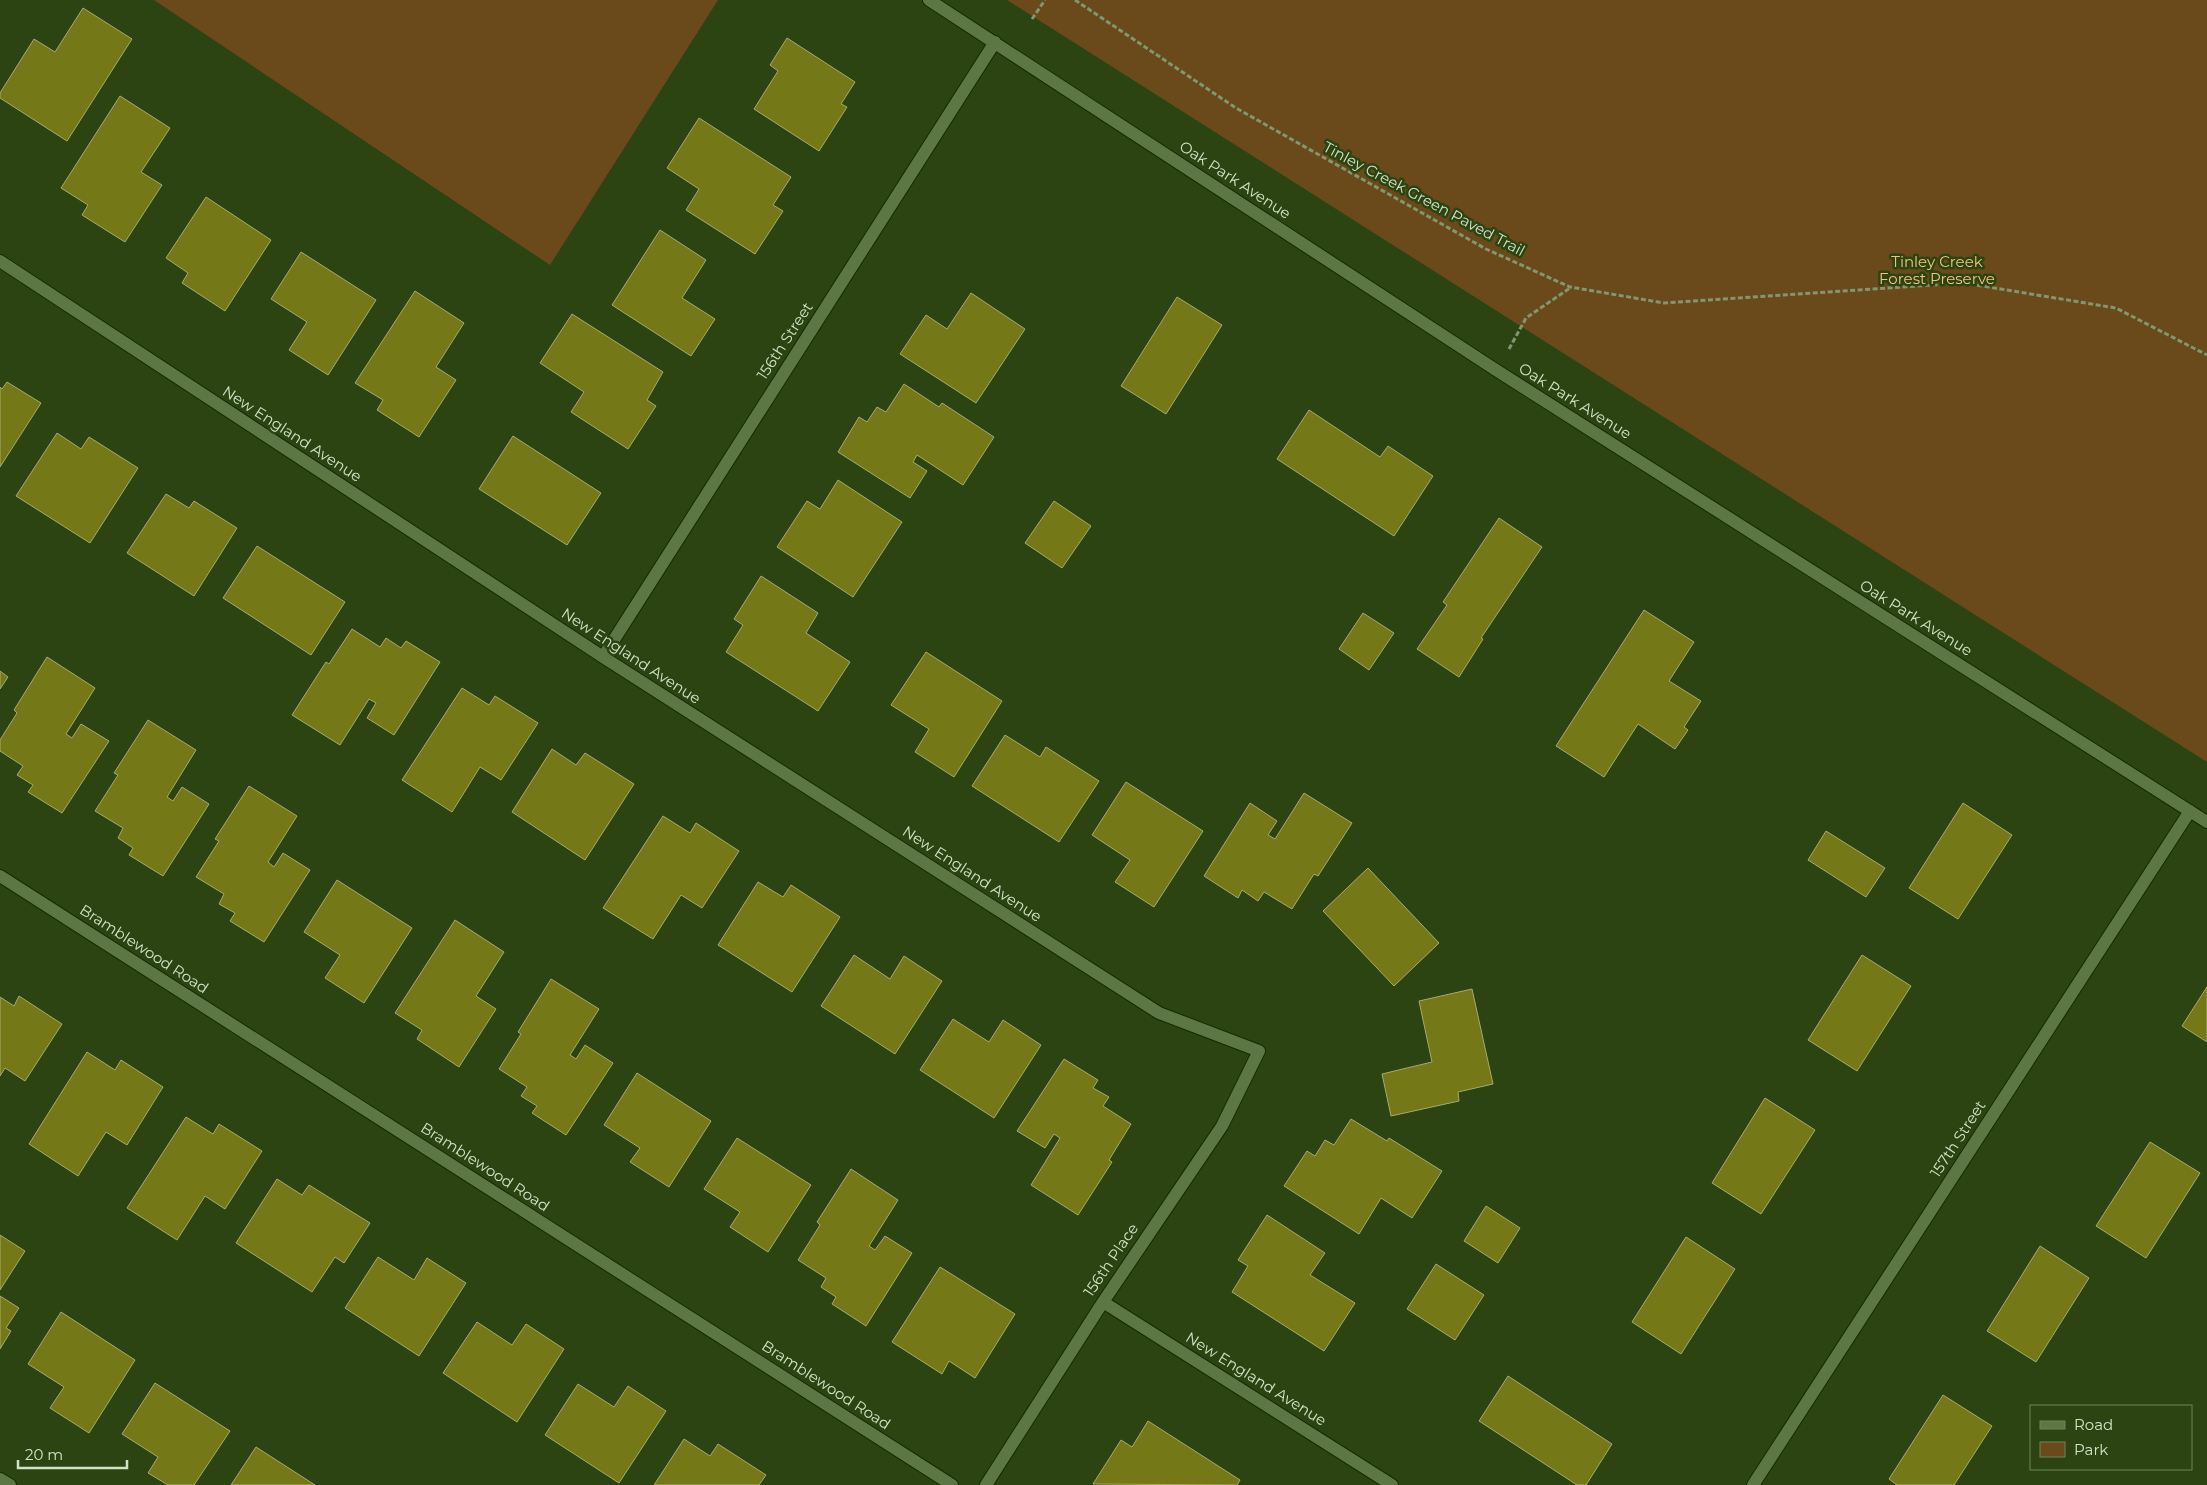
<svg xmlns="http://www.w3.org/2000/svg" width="2207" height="1485" font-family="Montserrat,sans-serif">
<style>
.green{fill:#6a491a}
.building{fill:#747817;stroke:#a7ab6f}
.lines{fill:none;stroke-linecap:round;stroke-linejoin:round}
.minor-casing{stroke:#172903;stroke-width:14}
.path{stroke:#829670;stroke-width:3;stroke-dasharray:5 2.5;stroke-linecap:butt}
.minor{stroke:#5c7744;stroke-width:12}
.labels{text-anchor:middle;stroke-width:5;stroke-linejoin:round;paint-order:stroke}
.street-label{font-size:15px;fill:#d2e2c6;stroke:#2b4412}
.park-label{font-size:15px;fill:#f7c280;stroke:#2b4412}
</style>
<rect width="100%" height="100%" fill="#2b4412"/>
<path class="green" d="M154,0H718L550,265Z
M1007,0H2207V762Z"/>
<path class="building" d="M83,8L132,39L67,141L0,98V93L34,39L55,52Z
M787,38L855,82L841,104L847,107L819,151L754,109L778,71L770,65Z
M120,96L170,128L141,172L162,185L125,242L82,215L88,205L61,188Z
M699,118L791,177L773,205L783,211L755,254L686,210L699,189L667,168Z
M206,197L271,240L225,311L182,283L188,273L166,258Z
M660,230L706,260L682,298L715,319L691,356L612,305Z
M301,252L376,300L328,375L289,350L307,322L271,299Z
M415,291L464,323L436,367L456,380L419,437L377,410L383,400L355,383Z
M971,293L1025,329L976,403L900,354L926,315L947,329Z
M1177,297L1222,325L1166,414L1121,386Z
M572,314L663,372L647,400L656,406L628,449L571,412L584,392L540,363Z
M7,382L41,403L0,467V387L2,389Z
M904,384L939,407L942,403L994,437L963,485L917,455L913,462L927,471L910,498L838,452L859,417L867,422L877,407L886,412Z
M1309,410L1380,457L1388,446L1433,476L1394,536L1277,459Z
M57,433L81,449L89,437L138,468L90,543L16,496Z
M513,436L601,493L567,545L479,489Z
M838,480L902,522L853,597L777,547L807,501L820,509Z
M166,494L189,508L194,501L237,528L194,596L127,553Z
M1054,501L1091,526L1062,568L1025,543Z
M1499,518L1542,547L1481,638L1483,639L1459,677L1417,649L1447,605L1443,602Z
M257,546L345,602L311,655L223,598Z
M761,576L818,613L806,633L850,662L818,711L726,652L743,625L734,619Z
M1644,610L1694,642L1669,681L1701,701L1684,727L1688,730L1675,749L1638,724L1604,777L1556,746Z
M1363,613L1394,633L1369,670L1339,649Z
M352,629L380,647L386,638L401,648L406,641L440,662L394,735L367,718L376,703L369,699L340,745L292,715L326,662L329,664Z
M926,652L1002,701L954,777L915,752L929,729L891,705Z
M47,657L95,688L66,734L72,738L81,724L109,741L62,813L28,792L33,785L17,775L23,766L0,751V740L17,713L14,710Z
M0,671L8,677L0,689Z
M462,688L489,705L495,696L538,723L501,780L480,767L452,812L402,780Z
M148,720L196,750L167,797L173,801L182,787L209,804L163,876L129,855L133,848L118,838L123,828L95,811L118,775L114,773Z
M1005,735L1040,757L1046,747L1099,781L1059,842L972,786Z
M552,749L576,765L585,753L634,784L585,860L512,812Z
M1126,782L1203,831L1154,907L1115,882L1130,860L1092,835Z
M249,786L297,816L268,862L274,867L283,853L310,870L264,942L230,921L235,913L219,904L224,894L196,877L219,841L215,839Z
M1304,793L1352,823L1318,876L1314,874L1292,909L1264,892L1258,901L1242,890L1238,898L1204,876L1250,803L1277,821L1268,835L1275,839Z
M1963,803L2012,835L1958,919L1909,888Z
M663,816L690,833L696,823L739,851L702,908L681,895L653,939L603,908Z
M1826,831L1885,868L1866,897L1808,860Z
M1368,868L1439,943L1394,986L1323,911Z
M337,880L412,928L364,1003L325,978L340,955L304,932Z
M758,882L783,897L791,885L840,917L792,992L718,945Z
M455,920L504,952L476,996L496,1009L459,1067L417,1039L422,1030L395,1013Z
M854,955L890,979L904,956L942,981L895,1054L821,1006Z
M1862,955L1911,986L1857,1071L1808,1040Z
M551,979L599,1009L570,1055L576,1059L585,1045L613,1063L566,1135L532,1113L537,1106L521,1096L527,1087L499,1069L521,1034L518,1032Z
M2207,987V1042L2182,1026Z
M1472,989L1493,1084L1458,1092L1459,1101L1391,1116L1382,1074L1432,1062L1419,1001Z
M19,996L62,1024L25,1081L5,1068L0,1076V997L14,1006Z
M953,1019L989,1042L1003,1020L1041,1045L994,1118L920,1070Z
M87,1052L115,1070L121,1060L163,1087L127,1145L106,1132L78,1176L29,1144Z
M1064,1059L1098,1080L1093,1088L1109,1097L1103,1106L1131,1124L1109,1160L1112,1162L1078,1215L1031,1185L1060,1138L1054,1134L1045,1148L1017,1131Z
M637,1073L711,1121L669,1187L630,1162L640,1148L604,1125Z
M1765,1098L1815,1130L1761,1214L1712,1183Z
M186,1117L213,1134L219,1124L262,1151L225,1209L205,1196L177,1240L127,1208Z
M1351,1119L1387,1141L1389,1138L1442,1171L1412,1218L1381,1198L1359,1234L1284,1186L1307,1151L1315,1156L1325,1140L1334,1145Z
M737,1138L811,1185L768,1252L730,1227L740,1212L704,1189Z
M2150,1142L2200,1173L2146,1258L2096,1226Z
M851,1169L898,1200L869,1246L875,1250L885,1236L912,1253L866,1326L832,1304L836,1297L821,1287L826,1278L798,1260L820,1225L817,1222Z
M277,1179L302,1195L309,1185L370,1223L344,1263L335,1257L312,1292L236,1243Z
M1486,1206L1520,1228L1498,1263L1464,1241Z
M1267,1215L1325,1253L1310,1275L1355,1303L1324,1351L1232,1292L1248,1266L1238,1260Z
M0,1235L25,1251L0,1290Z
M1686,1237L1735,1269L1681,1354L1632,1322Z
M2040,1246L2089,1278L2036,1362L1987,1331Z
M378,1257L414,1280L427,1258L466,1283L419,1356L345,1308Z
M1436,1264L1484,1295L1455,1340L1407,1309Z
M940,1267L1015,1314L975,1378L949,1361L942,1374L892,1342Z
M0,1296L19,1308L6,1328L11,1331L0,1349Z
M61,1312L135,1360L89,1433L50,1408L64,1387L28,1364Z
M477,1322L512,1345L526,1324L564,1349L517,1422L443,1373Z
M1508,1376L1612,1444L1586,1485H1577L1479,1421Z
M155,1383L230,1431L194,1485H168L148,1473L158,1457L122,1434Z
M578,1384L614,1407L628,1386L666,1411L619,1483L545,1435Z
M1943,1395L1992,1426L1954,1485H1897L1889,1479Z
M1148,1421L1240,1480L1237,1485L1093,1484L1121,1440L1132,1447Z
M684,1439L710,1456L718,1444L766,1475L759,1485H654Z
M256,1447L315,1485H231Z"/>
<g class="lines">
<g class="minor-casing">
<path id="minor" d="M929,0L1496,370L2207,822
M0,261L603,657L1159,1013L1259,1051L1222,1126L1103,1302L986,1485
M603,657L995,42
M0,876L952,1485
M1103,1302L1392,1485
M0,1479L10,1485
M1753,1485L2190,811"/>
</g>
<path class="path" d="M1075,0L1236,108L1486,249L1570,287L1664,303L1964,283L2116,308L2207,355
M1032,19L1045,0
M1509,349L1526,318L1570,288"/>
<use href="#minor" class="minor"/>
</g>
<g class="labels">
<g class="street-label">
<text transform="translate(1235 180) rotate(33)" y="5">Oak Park Avenue</text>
<text transform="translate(1424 199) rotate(28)" y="5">Tinley Creek Green Paved Trail</text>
<text transform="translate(785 341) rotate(-57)" y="5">156th Street</text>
<text transform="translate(1575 401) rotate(32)" y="5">Oak Park Avenue</text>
<text transform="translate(292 434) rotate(33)" y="5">New England Avenue</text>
<text transform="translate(1916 618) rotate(32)" y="5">Oak Park Avenue</text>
<text transform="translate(631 656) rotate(33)" y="5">New England Avenue</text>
<text transform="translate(972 874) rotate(33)" y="5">New England Avenue</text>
<text transform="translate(144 949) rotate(33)" y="5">Bramblewood Road</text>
<text transform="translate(1958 1139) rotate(-57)" y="5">157th Street</text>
<text transform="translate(485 1167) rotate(33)" y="5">Bramblewood Road</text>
<text transform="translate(1111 1260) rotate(-56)" y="5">156th Place</text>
<text transform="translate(1256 1379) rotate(32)" y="5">New England Avenue</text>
<text transform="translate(826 1385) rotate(33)" y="5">Bramblewood Road</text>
</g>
<g class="park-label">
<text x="1937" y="267">Tinley Creek<tspan x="1937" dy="17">Forest Preserve</tspan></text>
</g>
</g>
<rect x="2030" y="1405" width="162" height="65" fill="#2b4412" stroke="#6e835a"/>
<rect x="2040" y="1421" width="25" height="8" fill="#5c7744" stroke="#6e835a"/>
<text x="2074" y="1430" font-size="15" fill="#d2e2c6">Road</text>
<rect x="2040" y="1442" width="25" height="15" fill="#6a491a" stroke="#6e835a"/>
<text x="2074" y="1455" font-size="15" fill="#d2e2c6">Park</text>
<path d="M18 1460v8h109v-8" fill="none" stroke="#d2e2c6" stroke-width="2.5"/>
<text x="25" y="1460" font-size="15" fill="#d2e2c6" stroke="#2b4412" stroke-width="4" paint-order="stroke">20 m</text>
</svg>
